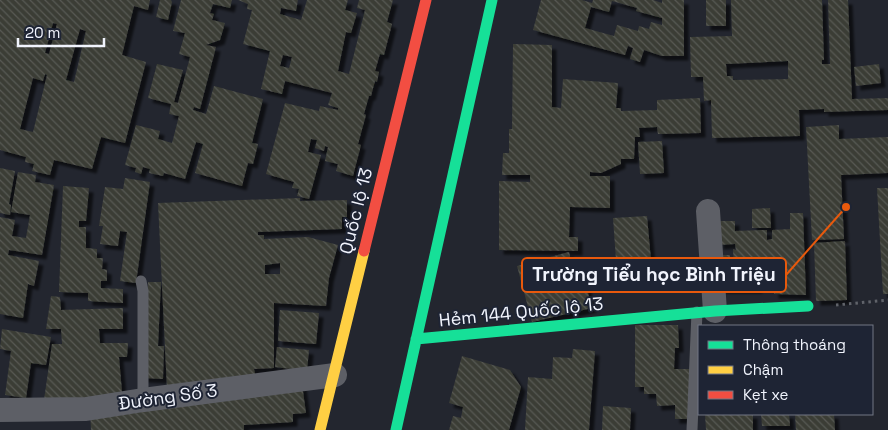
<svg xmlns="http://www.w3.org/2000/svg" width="888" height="430" font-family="'Space Grotesk',sans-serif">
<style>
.building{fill:url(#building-back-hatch);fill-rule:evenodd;filter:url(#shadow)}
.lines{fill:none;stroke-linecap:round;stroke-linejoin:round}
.path{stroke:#60636a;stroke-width:3;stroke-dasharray:2.5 4;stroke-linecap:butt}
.lane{stroke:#5d5f66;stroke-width:11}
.street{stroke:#5d5f66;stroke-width:24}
.fast{stroke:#16e098;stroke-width:11}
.slow{stroke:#ffcf43;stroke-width:11}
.jam{stroke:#f24e42;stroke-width:11}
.labels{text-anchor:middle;stroke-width:4;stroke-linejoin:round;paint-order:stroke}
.street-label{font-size:18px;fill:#f1f4fd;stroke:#1e2434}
.leader{fill:none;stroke:#e8590c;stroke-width:2}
.callout-dot{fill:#e8590c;stroke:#1e2434;stroke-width:2}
.callout{fill:#1e2434;stroke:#e8590c;stroke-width:2}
.callout-label{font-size:19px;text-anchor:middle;font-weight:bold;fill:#f1f4fd}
</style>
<defs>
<pattern id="building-back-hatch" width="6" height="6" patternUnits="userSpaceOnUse" patternTransform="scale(1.25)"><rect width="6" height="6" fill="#3b3d36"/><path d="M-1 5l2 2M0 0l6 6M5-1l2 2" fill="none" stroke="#585a54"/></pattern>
<filter id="shadow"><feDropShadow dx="4.5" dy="4.5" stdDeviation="1" flood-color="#0009"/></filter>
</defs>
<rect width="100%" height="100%" fill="#23262f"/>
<path class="building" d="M0,0H150L148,10L134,6L122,55L146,62L125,143L101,137L92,169L54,160L50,175L32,171L34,164L25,162L26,157L0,150ZM53,23L57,24L49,54L45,53ZM80,29L86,31L74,82L66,80ZM45,74L47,75L33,132L20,129L33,78L43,81Z
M160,0H171L172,2L168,20L156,17Z
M181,0H232L230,8L213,4L210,13L214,14L212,20L225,23L220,40L206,45L216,47L200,109L194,107L193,110L206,114L214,86L263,99L252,143L258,144L253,164L248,163L242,186L195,173L203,144L196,142L185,179L164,173L163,176L149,173L150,169L143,167L141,174L135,172L136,168L125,165L136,125L160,131L158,139L172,143L179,116L169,114L171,104L148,98L157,64L183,70L174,102L178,103L190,57L179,54L185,33L173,31Z
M238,0H298L296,11L281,8L280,14L301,20L307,0H348L345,10L357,13L351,33L346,32L338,71L349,74L365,10L357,8L359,0H393L387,22L392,24L384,55L380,54L375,71L379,72L377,82L375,81L371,96H369L364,114L366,115L358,144L361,145L353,176L336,171L338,164L325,161L328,147L325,146L324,151L315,148L317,140L311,139L308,152L321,155L309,199L297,196L299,189L292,188L294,182L266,174L285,103L319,111L320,106L338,110V108L328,105L332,93L285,81L282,94L261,89L270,51L243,44L252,10L247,9L248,4ZM283,55L292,57L289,68L280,66Z
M541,0H582L592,3L593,0H653L662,3V0H684V56H662L644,50L640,62L630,59L633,48L628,46L625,55L533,30ZM612,1L637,8L636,11L662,18V25L651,22L649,29L639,26L638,31L617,25L614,36L585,28L591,7L609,12Z
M706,0H726V26H706Z
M731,0H822L824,60H822V64H830L828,0H848L852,99L888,98V110L824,112V109L799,110L800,136L712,138L711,100L704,101L703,77H691L690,37L732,36ZM788,61V79L733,80V76H727L726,64Z
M513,44L552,45V107L561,108L563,79L618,83L616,108H621V111L657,110V100L700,98L701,133L658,134L657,127L639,128L640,137H635L634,159H621V164L601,173L590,172V176H610V208L570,207L569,237H578V251L499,250V181L530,182V175H502L503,153H509V129H512Z
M879,64L881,83L856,86L854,67Z
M839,125V139L888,137V173L841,175L844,239L812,240L806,127Z
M662,141L664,173L640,174L638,142Z
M0,168L15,171L9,204L11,205L10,215L0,213Z
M18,172L36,175L35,182L54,185L42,255L9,250L8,255L39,261L34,286L28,284L23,318L0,314V217L15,220L12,236L26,238L30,215L11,212Z
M125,178L150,182L136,283L120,281L127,232L120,231L118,246L100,244L103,226H99L105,187L123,189Z
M63,186L89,188L86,221H79V227H86V248L97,249V258H103L102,269L107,270V281H101V288L123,289V303L88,301V293L59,292Z
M877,188H888V294H883Z
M300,198V201L347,200V217H342V229L258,232V235H264V239L308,237L338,245L329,278L326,306L274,303V368L254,369L256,378L167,389L158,203ZM280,263V274H265V265Z
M770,208L771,228H752V209Z
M790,213H803L806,295L774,294V284L758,285V289H721L720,255H730L731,270H734L733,249L736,250L735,244L719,245V221H735V231L767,230V240L772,239V230L790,229Z
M647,216L652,271L617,274L613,218Z
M845,241L847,300L816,301L814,243Z
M569,252L571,261L579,259L592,308L532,322L517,266Z
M148,282H161L158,346H164L163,379L143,378Z
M51,296L60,297L61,310L123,308V329H99L100,343H128L127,357H119L123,404L44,400L52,344H62L61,329H46Z
M280,310L319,313L316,344L278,341Z
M635,325H678L679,348H675L674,369H691L688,419H675V405L657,406L656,394H644V387H635Z
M2,329L51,337L46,365L31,363L26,398L5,395L11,351L0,349Z
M277,347L309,350L307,371L275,367Z
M573,349L595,351L589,430H525L528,377L552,379L553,357L572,358Z
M462,356L510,370L521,387L509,430H449L453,416L461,418L463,407L449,403Z
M302,384L306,413L293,414V422L244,425V430H91L90,409L243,399L242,392Z
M603,406L631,408L630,430H602Z
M705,414H753V430H706Z
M761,414H789L790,426H762Z
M795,414H834L835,430H796Z"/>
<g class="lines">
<path class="path" d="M836,305L888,300"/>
<path class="lane" d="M141,281L143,291V400
M692,430L697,312"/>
<path class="street" d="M708,211L715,311
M0,410L86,409L143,400L335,375"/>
<path class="fast" d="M416,339L715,311L808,306
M396,430L492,0"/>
<path class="slow" d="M320,430L364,251"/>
<path class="jam" d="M364,251L426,0"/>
</g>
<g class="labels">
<g class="street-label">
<text transform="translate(356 211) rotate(-76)" y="6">Quốc lộ 13</text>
<text transform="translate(521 312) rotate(-6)" y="6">Hẻm 144 Quốc lộ 13</text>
<text transform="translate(168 397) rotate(-8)" y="6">Đường Số 3</text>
</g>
</g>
<path class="leader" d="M846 207L786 275"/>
<circle class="callout-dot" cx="846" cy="207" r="5"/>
<rect class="callout" x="522" y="258" width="264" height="34" rx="5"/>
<g class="callout-label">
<text x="654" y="281">Trường Tiểu học Bình Triệu</text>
</g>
<rect x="698" y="325" width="175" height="90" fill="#1e2434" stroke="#727784"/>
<rect x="708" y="341" width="25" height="8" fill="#16e098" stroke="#727784"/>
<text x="743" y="350" font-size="15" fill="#f1f4fd">Thông thoáng</text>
<rect x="708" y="366" width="25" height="8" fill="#ffcf43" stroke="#727784"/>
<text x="743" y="375" font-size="15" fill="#f1f4fd">Chậm</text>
<rect x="708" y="391" width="25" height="8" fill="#f24e42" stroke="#727784"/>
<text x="743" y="400" font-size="15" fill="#f1f4fd">Kẹt xe</text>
<path d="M18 38v8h86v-8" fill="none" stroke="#f1f4fd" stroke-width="2.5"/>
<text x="25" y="38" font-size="15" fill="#f1f4fd" stroke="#1e2434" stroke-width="4" paint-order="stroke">20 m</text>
</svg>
